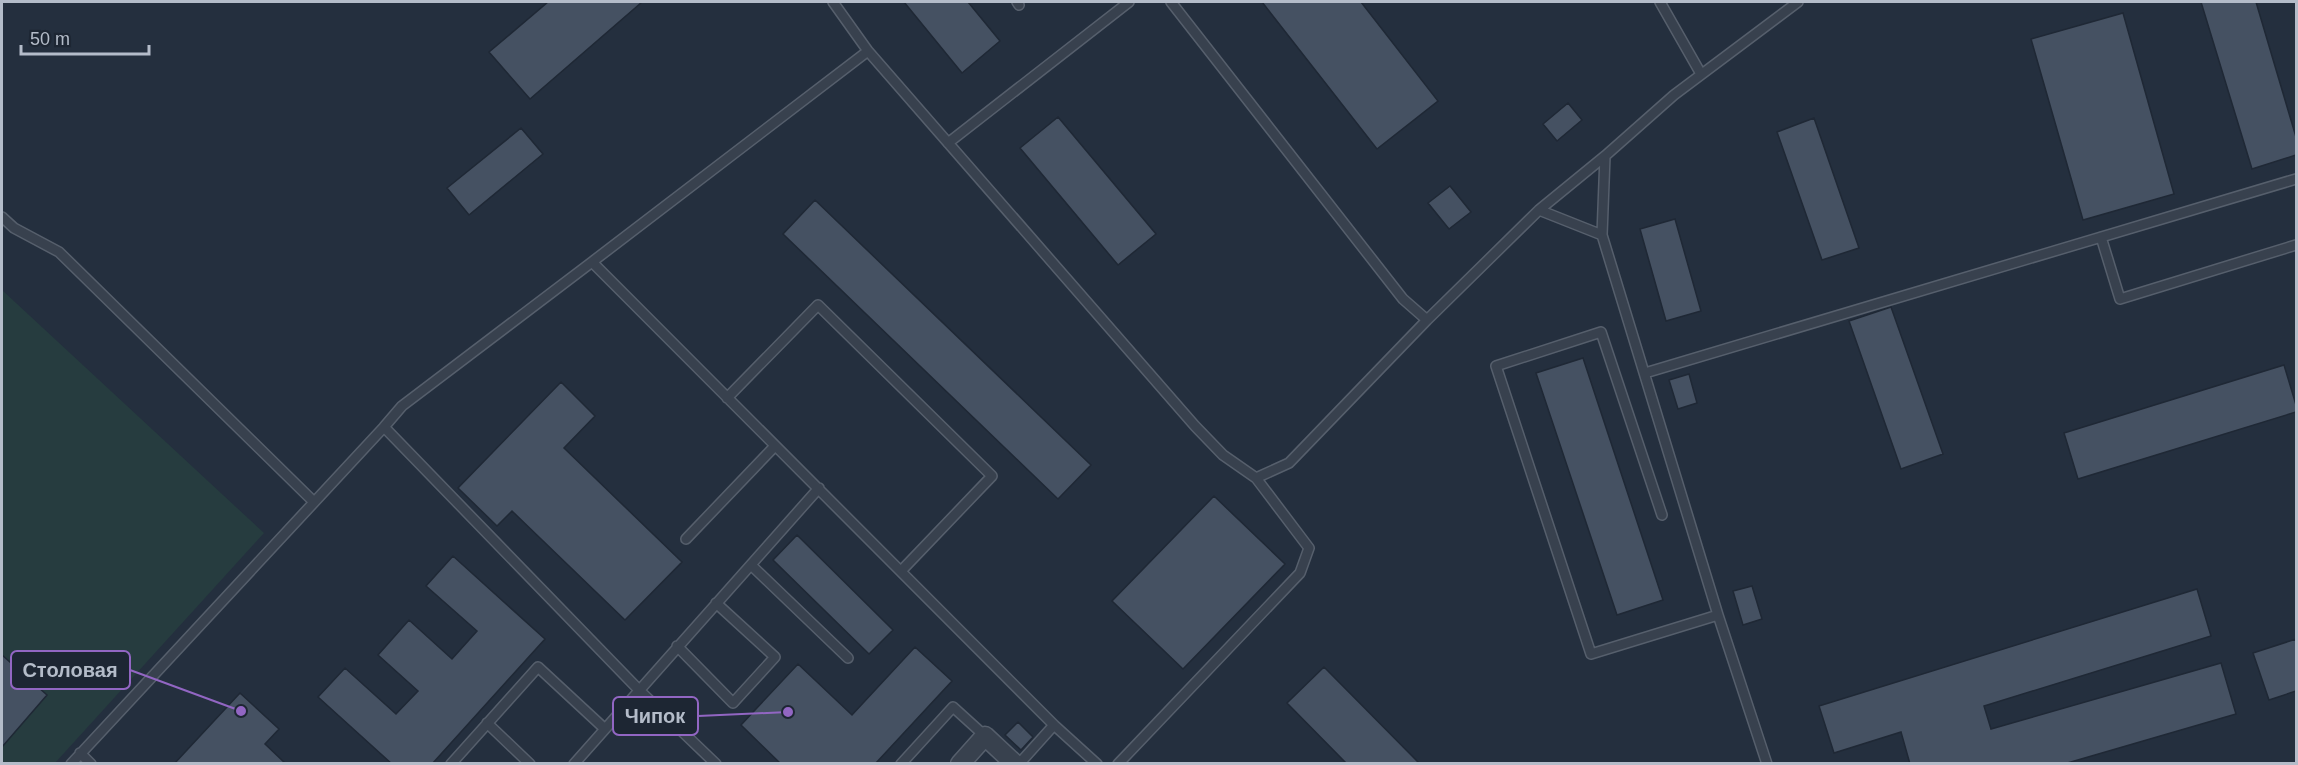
<svg xmlns="http://www.w3.org/2000/svg" width="2298" height="765" font-family="Helvetica,sans-serif">
<style>
.green{fill:#263c3f}
.building{fill:#455162;stroke:#1f2835;stroke-width:1.5}
.lines{fill:none;stroke-linecap:round;stroke-linejoin:round}
.lane-casing{stroke:#565f6c;stroke-width:12}
.street-casing{stroke:#565f6c;stroke-width:21}
.lane{stroke:#38414e;stroke-width:9}
.street{stroke:#38414e;stroke-width:18}
.leader{fill:none;stroke:#9266c3;stroke-width:2}
.callout-dot{fill:#9266c3;stroke:#1d2633;stroke-width:2}
.callout{fill:#1d2633;stroke:#9266c3;stroke-width:2}
.callout-label{font-size:20px;text-anchor:middle;font-weight:bold;fill:#b4bcc9}
</style>
<rect width="100%" height="100%" fill="#242f3e"/>
<path class="green" d="M2,290L264,533L55,763H2Z"/>
<path class="building" d="M548,2H642L530,99L489,52Z
M904,2H968L1000,41L962,73Z
M1262,2H1361L1438,101L1377,149Z
M2201,2H2256L2296,137V155L2252,169Z
M2123,13L2174,194L2083,220L2031,39Z
M1568,103L1582,120L1557,141L1543,124Z
M1058,117L1156,234L1118,265L1020,148Z
M1814,118L1859,248L1822,260L1777,132Z
M521,128L543,154L469,215L447,188Z
M1450,186L1471,212L1449,229L1428,203Z
M815,200L1091,465L1058,499L783,234Z
M1675,219L1701,311L1666,321L1640,229Z
M1891,307L1943,454L1901,469L1849,321Z
M1583,358L1663,600L1617,615L1536,373Z
M2284,365L2296,405V412L2078,479L2064,433Z
M1689,374L1697,403L1678,409L1669,380Z
M561,382L595,416L564,448L682,562L625,620L512,511L497,526L458,488Z
M1214,496L1285,564L1183,669L1112,601Z
M797,535L893,630L869,654L773,560Z
M453,556L545,639L432,764H392L318,697L345,668L396,714L418,691L378,655L409,620L452,659L477,631L426,586Z
M1752,586L1762,619L1743,625L1733,591Z
M2197,589L2211,636L1984,706L1991,729L2221,663L2236,714L2064,764H1910L1901,732L1834,753L1819,706Z
M2296,639V691L2269,700L2253,653Z
M915,647L952,681L875,764H781L741,725L798,664L852,715Z
M2,655L47,695L2,747Z
M1324,667L1420,764H1347L1287,703Z
M240,693L279,729L265,744L286,764H174Z
M1018,722L1033,737L1021,750L1005,735Z"/>
<g class="lines">
<g class="lane-casing">
<path id="lane" d="M833,2L868,51
M1017,2L1019,5
M1171,2L1403,299L1427,320
M1660,2L1701,74
M948,143L1129,2
M1539,210L1602,235L1718,615L1767,764
M2,217L14,228L59,252L314,502
M1602,235L1605,156
M2101,237L2120,299L2296,245
M592,262L868,51L1195,426L1223,455L1256,478L1289,463L1427,320L1539,210L1605,156L1674,95L1798,2
M1645,373L2296,179
M727,398L818,305L992,476L902,570
M384,427L402,406L592,262L1054,725L1019,764
M1662,515L1601,332L1496,366L1591,654L1718,615
M686,539L775,446
M751,565L848,658
M677,646L733,703L775,657L716,603
M487,723L530,764
M1054,725L1097,764
M80,753L91,764
M71,764L384,427L640,691L716,764
M451,764L538,667L605,729
M574,764L819,488
M901,764L953,707L985,736
M1118,764L1300,573L1309,548L1256,478"/>
</g>
<g class="street-casing">
<path id="street" d="M960,764L985,736L1015,764"/>
</g>
<use href="#lane" class="lane"/>
<use href="#street" class="street"/>
</g>
<path class="leader" d="M241 711L130 670M788 712L698 716"/>
<g class="callout-dot">
<circle cx="241" cy="711" r="6"/>
<circle cx="788" cy="712" r="6"/>
</g>
<g class="callout">
<rect x="11" y="651" width="119" height="38" rx="6"/>
<rect x="613" y="697" width="85" height="38" rx="6"/>
</g>
<g class="callout-label">
<text x="70" y="677">Столовая</text>
<text x="655" y="723">Чипок</text>
</g>
<rect width="2298" height="765" fill="none" stroke="#b4bcc9" stroke-width="6"/>
<path d="M21 45v9h128v-9" fill="none" stroke="#b4bcc9" stroke-width="3"/>
<text x="30" y="45" font-size="18" fill="#b4bcc9" stroke="#1d2633" stroke-width="4.5" paint-order="stroke">50 m</text>
</svg>
